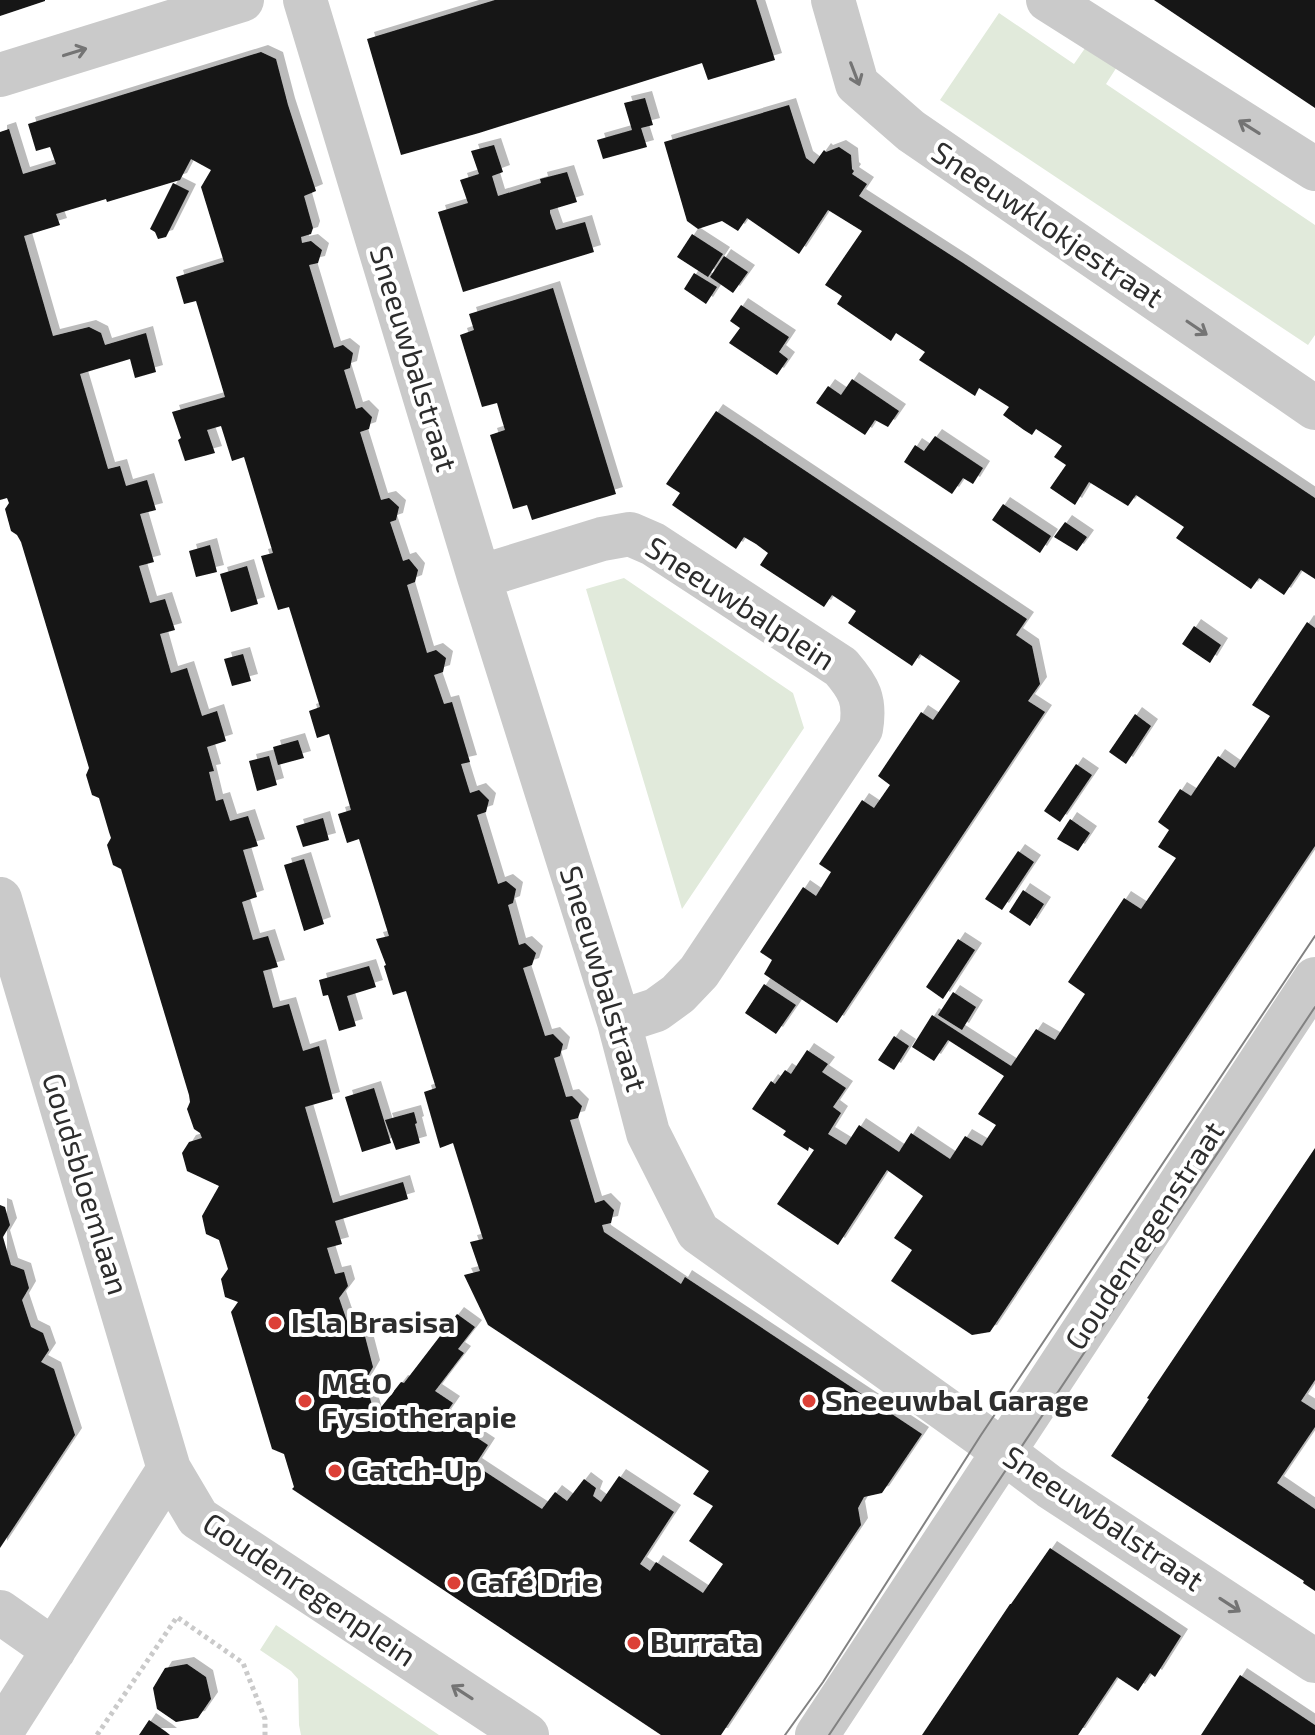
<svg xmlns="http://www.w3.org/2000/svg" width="1315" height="1735" font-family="'Exo 2',sans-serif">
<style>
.green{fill:#e1eadb}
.building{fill:#141414;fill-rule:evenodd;filter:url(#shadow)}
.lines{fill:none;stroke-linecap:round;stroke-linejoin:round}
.path{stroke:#cacaca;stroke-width:5;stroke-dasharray:4 4;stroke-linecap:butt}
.minor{stroke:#cacaca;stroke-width:44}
.tram{stroke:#828282;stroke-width:2}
.oneway{stroke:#747474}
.poi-dot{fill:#dc4037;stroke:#fff;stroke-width:3}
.labels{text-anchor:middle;stroke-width:8;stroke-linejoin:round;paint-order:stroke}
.street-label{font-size:30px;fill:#2d2d2d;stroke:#fff}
.poi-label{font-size:30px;font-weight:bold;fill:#2d2d2d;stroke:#fff;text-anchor:start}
</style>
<defs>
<filter id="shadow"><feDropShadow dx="7" dy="-7" stdDeviation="0" flood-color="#0004"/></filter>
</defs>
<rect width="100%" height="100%" fill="#fff"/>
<path class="green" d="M999,13L1074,64L1090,41L1120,62L1106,84L1315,225V335L1308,345L940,100Z
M624,578L793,693L804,728L682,909L586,589Z
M276,1625L439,1735H301L299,1725L298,1679L291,1671L260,1650Z"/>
<path class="building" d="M0,0H45V1L0,16Z
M495,0H756L775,60L708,80L702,63L479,133L401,155L367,39Z
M1154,0H1315V108Z
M261,52L276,59L288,105L316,191L304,196L313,228L311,234L301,237L302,243L311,241L322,250L318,263L309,265L334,348L343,345L353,353L350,368L344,370L356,409L362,407L372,417L369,429L360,432L381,500L389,498L399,507L396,520L390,522L403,561L409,559L418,570L415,582L407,585L427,653L436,650L446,658L443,672L434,675L444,704L452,702L470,762L461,764L470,793L479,790L489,800L486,812L477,815L498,884L506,881L516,889L513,903L508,905L519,945L525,943L536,953L532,965L523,968L545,1036L553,1034L563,1044L560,1056L554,1058L566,1097L572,1096L582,1106L578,1118L570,1120L595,1203L604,1200L614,1210L611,1223L602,1225L604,1232L681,1284L685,1277L922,1434L882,1493L864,1497L858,1508L861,1525L721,1735H661L292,1489L294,1487L284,1454L272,1449L231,1312L238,1302L225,1297L221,1279L228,1269L219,1240L206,1234L202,1216L219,1186L187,1171L182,1153L189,1142L202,1138L200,1133L194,1129L187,1109L190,1102L189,1095L121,869L113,865L107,845L111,838L109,832L99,798L92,795L86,775L89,768L21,542L17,535L11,531L5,509L9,503L7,498L0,500V132L9,129L23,174L56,164L50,147L36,151L28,124ZM191,159L211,170L201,187L224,262L176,277L184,304L196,301L225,397L172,412L181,438L178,440L185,461L215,453L207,430L221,426L232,461L244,457L273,553L261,556L269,582L278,610L289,607L320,707L309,711L317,738L329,734L351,810L338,814L347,843L359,839L389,936L376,939L386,965L384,966L393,995L406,991L436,1088L424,1092L440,1148L453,1143L483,1239L470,1242L480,1271L464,1275L488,1325L709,1471L693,1494L713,1506L689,1541L723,1564L703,1593L656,1562L650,1571L640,1564L674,1512L619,1476L601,1502L593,1496L596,1488L584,1479L567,1501L555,1492L542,1509L475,1465L488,1445L444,1416L453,1403L435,1391L464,1353L458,1349L475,1327L457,1314L404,1383L401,1382L375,1415L365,1381L373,1367L362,1325L347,1321L339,1298L348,1286L344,1272L335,1274L327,1248L342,1244L335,1221L408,1199L403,1182L333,1203L305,1107L333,1099L319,1046L303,1051L289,1004L273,1008L263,971L278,967L268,936L253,940L242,902L257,897L243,850L258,846L248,816L230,821L223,799L216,801L209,772L214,771L207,747L226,741L217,711L202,716L187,668L171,673L160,634L175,630L165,599L150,603L139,566L154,562L140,514L156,510L147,480L126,486L120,466L108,469L80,374L130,359L135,378L156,372L146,333L105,345L101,333L89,327L53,336L24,236L60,225L56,214L106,199L107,202L180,180Z
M645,98L653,125L641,128L647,147L603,159L597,140L632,130L624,103Z
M789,105L806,158L814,164L824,150L826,152L839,147L851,155L852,169L854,171L852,174L867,184L859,196L963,263L1315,498V579L1301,570L1284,595L1259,578L1251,589L1176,538L1184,527L1136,495L1128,506L1089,482L1075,505L1050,488L1066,465L1054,457L1062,446L1036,429L1032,435L1024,430L1003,415L1009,407L979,388L975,396L919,360L925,352L896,333L891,341L837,304L842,296L825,285L862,231L828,210L799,254L747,218L738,231L722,221L698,229L687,221L664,142Z
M494,145L503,172L492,176L498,196L541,183L540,179L567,172L577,202L550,210V213L556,230L585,222L594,252L463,292L438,212L468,203L460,180L479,174L471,151Z
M173,183L189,191L166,237L158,239L155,232L150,229Z
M692,234L723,254L708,277L677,257Z
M724,256L748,272L733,293L710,277Z
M694,273L717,287L706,304L684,289Z
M553,288L616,494L532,520L527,505L513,509L490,435L505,430L501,417L497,403L482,407L460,335L474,330L469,314Z
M741,305L789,337L779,352L788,359L777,375L729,343L740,328L730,321Z
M852,379L899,411L888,427L875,420L865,435L816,403L828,386L841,395Z
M716,411L1027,619L1016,635L1032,646L1040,684L1028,701L1045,712L837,1023L764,974L772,960L760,952L803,887L816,896L831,872L819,864L862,800L874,808L890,785L878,776L921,712L933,720L960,681L920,654L912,666L848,623L856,611L832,595L824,607L760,565L768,553L756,544L744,537L736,549L672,505L680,493L666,484Z
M935,436L983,468L973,484L963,478L952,494L904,462L915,445L924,451Z
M1003,504L1051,536L1040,553L992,520Z
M1065,522L1087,537L1077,551L1054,537Z
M210,545L217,572L196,577L189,551Z
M247,566L258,604L231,612L220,574Z
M1307,622L1315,628V846L990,1332L972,1335L891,1281L912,1250L894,1238L923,1196L887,1170L838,1245L777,1204L814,1150L809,1147L808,1151L783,1135L786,1131L752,1109L771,1081L775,1084L785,1070L791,1074L807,1050L828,1064L822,1072L846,1088L833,1107L841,1113L828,1134L846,1145L859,1125L899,1152L911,1133L950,1159L965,1136L982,1146L996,1125L978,1114L1004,1076L948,1040L934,1061L912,1047L932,1015L1011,1066L1036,1029L1055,1040L1085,994L1068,982L1124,898L1141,909L1176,858L1158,847L1169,830L1158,822L1180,789L1191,796L1218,756L1235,768L1270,716L1252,705Z
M1194,626L1221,645L1210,663L1182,644Z
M243,654L251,681L232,686L224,659Z
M1135,714L1151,726L1126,764L1109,752Z
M298,740L304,758L278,765L273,747Z
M269,756L277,785L257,791L249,761Z
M1076,764L1092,775L1060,822L1044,811Z
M323,818L329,840L303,847L296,826Z
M1070,819L1090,833L1078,851L1057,839Z
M1018,851L1034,862L1002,910L985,899Z
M304,859L324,924L304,931L284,865Z
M1023,890L1044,904L1030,926L1009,912Z
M958,939L975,950L943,999L926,987Z
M369,966L376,987L347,996L356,1026L339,1031L328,995L323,996L319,980Z
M764,984L796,1005L776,1034L745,1013Z
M953,992L976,1007L962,1030L938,1015Z
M894,1036L909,1046L894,1070L878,1060Z
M374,1088L391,1143L362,1152L345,1097Z
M414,1112L417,1123L415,1124L420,1143L396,1150L385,1120Z
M1315,1148V1380L1301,1401L1315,1410V1427L1277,1483L1315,1509V1591L1303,1583L1304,1581L1111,1456L1149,1399L1147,1398Z
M0,1205L5,1207L10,1225L3,1237L11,1265L24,1270L29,1288L22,1300L31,1327L43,1333L49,1350L41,1362L54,1369L75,1435L0,1548Z
M1050,1548L1181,1636L1155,1677L1150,1673L1138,1691L1117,1677L1078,1735H922L1010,1604H1011Z
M187,1664L206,1677L211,1699L198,1718L176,1722L157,1709L153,1688L165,1668Z
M1240,1675L1315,1725V1735H1201Z
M149,1720L165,1731L170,1735H139Z"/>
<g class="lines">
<path class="path" d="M97,1735L177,1617L243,1663L265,1719V1735"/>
<path class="minor" d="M305,0L479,577L619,1022L648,1133L698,1232L981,1435L1050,1487L1315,1661
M833,0L857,84L911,131L1315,408
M1048,0L1315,169
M0,75L242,0
M479,577L602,539L630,534L653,544L841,667C859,688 866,700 861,729L699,972L678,994L656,1010L619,1022
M0,899L169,1469L198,1518L527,1735
M0,1612L54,1650
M0,1734L169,1469
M817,1735L1315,979"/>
<path class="tram" d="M785,1735L823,1682L981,1435L1315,936
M829,1735L1315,1007"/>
</g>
<defs><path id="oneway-shaft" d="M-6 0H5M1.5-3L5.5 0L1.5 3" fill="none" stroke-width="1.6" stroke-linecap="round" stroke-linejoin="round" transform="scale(2)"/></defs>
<g class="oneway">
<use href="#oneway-shaft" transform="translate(75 52) rotate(-17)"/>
<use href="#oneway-shaft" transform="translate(855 74) rotate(69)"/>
<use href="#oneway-shaft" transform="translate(1249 127) rotate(-148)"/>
<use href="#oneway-shaft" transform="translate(1197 328) rotate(34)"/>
<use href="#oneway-shaft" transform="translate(1230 1605) rotate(33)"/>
<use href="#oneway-shaft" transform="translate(462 1692) rotate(-147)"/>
</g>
<g class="poi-dot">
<circle cx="275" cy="1323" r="8"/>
<circle cx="305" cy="1401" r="8"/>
<circle cx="809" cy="1401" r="8"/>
<circle cx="335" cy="1471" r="8"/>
<circle cx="454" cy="1583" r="8"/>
<circle cx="634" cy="1643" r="8"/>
</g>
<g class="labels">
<g class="street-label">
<text transform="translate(1047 225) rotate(34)" y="10">Sneeuwklokjestraat</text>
<text transform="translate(413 359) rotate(73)" y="10">Sneeuwbalstraat</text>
<text transform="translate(740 604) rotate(33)" y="10">Sneeuwbalplein</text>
<text transform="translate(603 979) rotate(73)" y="10">Sneeuwbalstraat</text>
<text transform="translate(85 1184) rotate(73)" y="10">Goudsbloemlaan</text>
<text transform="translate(1145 1236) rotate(-57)" y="10">Goudenregenstraat</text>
<text transform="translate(1103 1519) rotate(34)" y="10">Sneeuwbalstraat</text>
<text transform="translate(309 1590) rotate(34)" y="10">Goudenregenplein</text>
</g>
<g class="poi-label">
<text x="291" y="1333">Isla Brasisa</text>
<text x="321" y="1394">M&amp;O<tspan x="321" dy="34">Fysiotherapie</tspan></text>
<text x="825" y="1411">Sneeuwbal Garage</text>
<text x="351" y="1481">Catch-Up</text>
<text x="470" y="1593">Café Drie</text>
<text x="650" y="1653">Burrata</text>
</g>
</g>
</svg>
